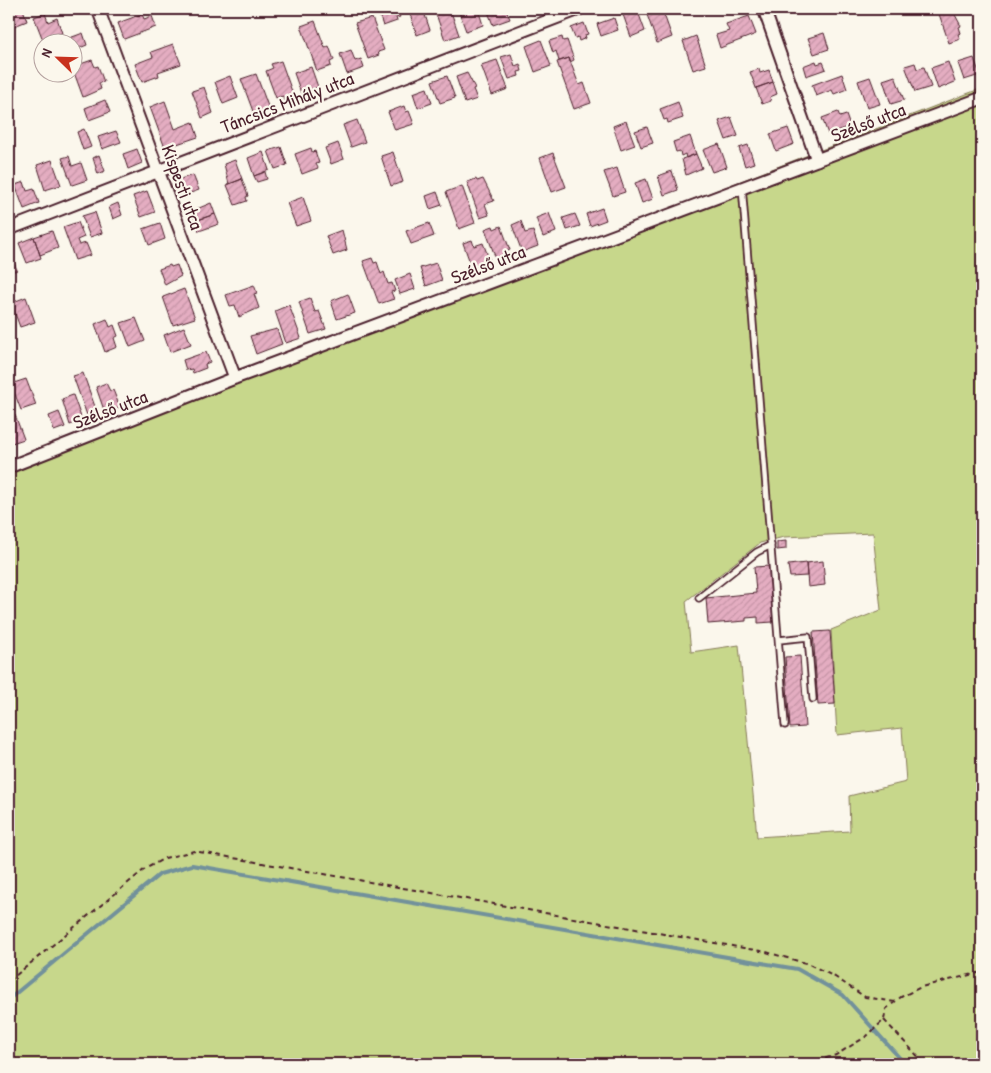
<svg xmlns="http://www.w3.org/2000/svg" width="991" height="1073" font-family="'Patrick Hand',sans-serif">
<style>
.grass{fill:#c7d78b;stroke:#887b5b;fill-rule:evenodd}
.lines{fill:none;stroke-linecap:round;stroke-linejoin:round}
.stream{stroke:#72919b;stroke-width:4}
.building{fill:url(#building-hatch);stroke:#4a1f2b}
.lane-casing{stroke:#4a1f2b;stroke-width:9}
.street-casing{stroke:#4a1f2b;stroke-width:15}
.path{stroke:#4a1f2b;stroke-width:2;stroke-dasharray:5 4;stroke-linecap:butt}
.lane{stroke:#fbf7ec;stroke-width:5.5}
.street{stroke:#fbf7ec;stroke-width:11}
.labels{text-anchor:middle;stroke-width:4.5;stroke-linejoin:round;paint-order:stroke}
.street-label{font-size:19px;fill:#4a1f2b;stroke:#fbf7ec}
</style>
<defs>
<pattern id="building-hatch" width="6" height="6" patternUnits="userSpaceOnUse" patternTransform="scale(1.25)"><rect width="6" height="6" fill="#e4adc1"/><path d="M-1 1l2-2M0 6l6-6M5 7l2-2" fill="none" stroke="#c594a6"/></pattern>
</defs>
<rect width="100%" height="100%" fill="#fbf7ec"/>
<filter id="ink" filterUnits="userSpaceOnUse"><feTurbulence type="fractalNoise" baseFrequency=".02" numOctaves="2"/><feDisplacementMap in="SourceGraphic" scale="10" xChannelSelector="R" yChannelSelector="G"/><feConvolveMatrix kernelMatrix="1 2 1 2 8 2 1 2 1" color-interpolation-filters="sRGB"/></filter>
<g filter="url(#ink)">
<path class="grass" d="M982,88V1064H9V463ZM873,533L881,610L831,630L837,735L902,728L906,782L849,796L850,831L757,837L739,645L691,652L686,601L760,543L784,537Z"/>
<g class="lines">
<path class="stream" d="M9,999L160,874L192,865L797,969L843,995L905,1064"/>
</g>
<path class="building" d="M9,9H23L27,21L12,27Z
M377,9H397L400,17L396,18L397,21L383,26Z
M423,9L430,30L417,35L410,14Z
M450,9L459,35L445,40L436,14Z
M458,9H478L483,25L466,31Z
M487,9H506L510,19L493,25Z
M621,9H637L645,31L631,37Z
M645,9H662L672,37L657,43Z
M952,9L961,26L959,27L961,33L958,34L960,39L949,43L939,14Z
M45,13L48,22L57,18L62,33L43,40L34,17Z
M142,14L144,19L152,16L156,27L124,39L118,23Z
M749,16L756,34L720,48L716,35L729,31L726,24Z
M372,18L384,50L378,52L379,55L368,59L355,23Z
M614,18L618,30L601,36L597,24Z
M315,21L325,48L329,46L334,60L330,62L331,66L317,71L301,26Z
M584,23L588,34L585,35L586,38L579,41L578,37L575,38L571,28Z
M83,33L87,45L72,51V42H59Z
M824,33L829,49L814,54L808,38Z
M696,36L706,66L693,70L683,41Z
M562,37L563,41L567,40L574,60L570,62L569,58L559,61L556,51L553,53L549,41Z
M541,40L551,66L535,72L526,46Z
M173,44L181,64L158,72L159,76L142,82L135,64L153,57L151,52Z
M351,50L355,61L361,59L364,68L347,74L340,54Z
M511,54L515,66L520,64L522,71L518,72L519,76L509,79L501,57Z
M569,58L579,85L584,83L591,103L574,109L557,62Z
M974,58L980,75L964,80L958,63Z
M92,60L95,67L98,66L104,82L99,83L101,89L83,97L72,67Z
M497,60L508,89L492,95L481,65Z
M281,61L294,97L284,101L283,96L276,98L266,71L273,68L271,64Z
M816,61L817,64L823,62L826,69L806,76L803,66Z
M948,62L955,82L938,89L931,68Z
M915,63L917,69L924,67L931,87L915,92L905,66Z
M311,67L318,87L301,93L294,73Z
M759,69L760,73L769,70L773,82L756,88L750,72Z
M467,73L475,88L473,89L477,99L465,103L456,77Z
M256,74L269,109L254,114L241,79Z
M842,74L847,89L834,94L832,90L816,96L812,85Z
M230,76L238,98L223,104L215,82Z
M447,76L455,98L440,103L432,81Z
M895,76L904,100L891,104L883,80Z
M870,77L880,104L867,108L858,81Z
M773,82L777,94L770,97L771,101L762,104L756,88Z
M204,87L213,113L202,118L192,91Z
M427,88L432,103L418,108L413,93Z
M105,100L110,112L89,120L85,108Z
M165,101L175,129L193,122L198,137L165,148L150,107Z
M678,102L683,118L668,123L667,119L664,120L660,109Z
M404,106L406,112L409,111L414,124L395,130L388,112Z
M838,112L840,117L846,115L850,126L828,134L822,118Z
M731,117L738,136L726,140L719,121Z
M357,120L365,142L351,147L343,125Z
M626,121L635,145L621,150L613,126Z
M647,127L653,143L641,147L635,131Z
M788,128L794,144L776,151L770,134Z
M84,129L91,147L83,150L77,132Z
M116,131L121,142L102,149L98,137Z
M690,136L696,154L686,158L685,154L681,156L680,151L676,152L673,142Z
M338,143L344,159L331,164L325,148Z
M719,144L727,167L712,172L703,150Z
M748,145L754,163L745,166L739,148Z
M281,147L287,165L275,169L268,151Z
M311,148L312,152L315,151L319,163L316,164L318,168L302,174L295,154Z
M137,149L142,163L128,169L123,154Z
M263,152L269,170L254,176L248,158Z
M393,152L403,182L391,186L381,156Z
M553,153L566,187L552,192L540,158Z
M696,154L702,168L686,175L682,159Z
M99,155L105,171L98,174L93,158Z
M69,156L72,166L81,163L87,180L72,185L62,158Z
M52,160L61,185L45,190L37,165Z
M235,160L242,179L229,184L224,164Z
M617,168L625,192L613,196L604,172Z
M672,171L678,190L664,195L658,176Z
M265,172L267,179L257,182L254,176Z
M193,175L199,190L182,196L177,180Z
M242,179L248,196L246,197L247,201L235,205L227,185Z
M476,179L477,181L483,179L494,201L485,204L489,215L480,218L467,182Z
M646,179L653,199L642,203L635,183Z
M24,182L27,191L34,189L39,203L24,209L15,185Z
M462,186L475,223L459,229L446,192Z
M147,191L155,212L141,217L133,196Z
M437,192L442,205L430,209L426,196Z
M303,197L311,221L296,226L287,203Z
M118,203L122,215L113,219L109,207Z
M211,203L215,214L195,221L192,211Z
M602,208L606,220L590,226L586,214Z
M95,212L102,233L90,237L82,216Z
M549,213L556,232L543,237L536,218Z
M215,214L219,224L199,231L195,221Z
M575,214L580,226L567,230L563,218Z
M521,221L525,233L533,231L538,246L522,252L512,225Z
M78,222L84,237L77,240L79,245L86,243L91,255L75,260L63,227Z
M160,223L165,239L149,245L143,229Z
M429,223L434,236L411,244L406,231Z
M493,226L494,229L501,226L510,250L503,253L504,256L496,259L485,229Z
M342,230L347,250L333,255L326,236Z
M52,231L58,248L40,255L34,237Z
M34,237L41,258L27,263L19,243Z
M472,240L474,246L483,243L490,261L472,268L463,243Z
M9,250L17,270L9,273Z
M372,258L374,263L377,262L381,274L384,272L388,284L392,283L395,291L391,292L394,299L379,304L363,261Z
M436,263L442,280L426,286L420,268Z
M170,265L171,267L177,265L181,276L165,285L159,269Z
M410,274L415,289L400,294L395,280Z
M254,285L257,293L254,294L259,308L239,317L235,305L230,306L226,295Z
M184,289L195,318L173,325L163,297Z
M348,294L355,313L337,319L331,301Z
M26,297L35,322L20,327L11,303Z
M310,298L315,312L319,311L326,329L310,334L299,302Z
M289,305L301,338L286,343L275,311Z
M136,318L145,341L130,347L121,323Z
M107,319L110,327L114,325L118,336L114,338L117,347L105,352L95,324Z
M184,327L191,344L170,352L164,335Z
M277,329L282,344L256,354L250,336Z
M206,352L210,362L205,364L206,368L193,373L192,369L186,370L183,360Z
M83,373L98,415L88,418L73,376Z
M26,379L36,405L21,410L11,384Z
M106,383L110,391L113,390L120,407L105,413L96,387Z
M73,395L82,420L70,425L62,399Z
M59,412L65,427L54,431L49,416Z
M15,415L24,439L9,444V417Z
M786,541V549L777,550V542Z
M823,561L825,585L808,587L806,563Z
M806,563L807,576L790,577L788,565Z
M769,566L773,622L758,623V617L746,618V621L708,624L706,598L756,593L754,567Z
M830,631L835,704L818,705L813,632Z
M800,656L805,727L790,728L785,657Z"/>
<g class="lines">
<g class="lane-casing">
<path id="lane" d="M742,186L785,725
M699,598L757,552L771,545
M779,640L808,637L813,699"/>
</g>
<g class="street-casing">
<path id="street" d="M98,9L235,378
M764,9L817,160
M9,229L579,9
M9,467L235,378L982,98"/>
</g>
<path class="path" d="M9,981L145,869L165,858L194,851L766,952L809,964L835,977L865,997L895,1002
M884,1020L925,1064
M808,1064L836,1055L867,1036L884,1020L886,1009L901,997L921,987L982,972"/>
<use href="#lane" class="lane"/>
<use href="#street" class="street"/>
</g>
</g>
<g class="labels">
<g class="street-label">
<text transform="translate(287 102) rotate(-21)" y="7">Táncsics Mihály utca</text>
<text transform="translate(868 122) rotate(-21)" y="7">Szélső utca</text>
<text transform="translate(183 187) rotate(70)" y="7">Kispesti utca</text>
<text transform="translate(488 264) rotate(-21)" y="7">Szélső utca</text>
<text transform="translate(110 409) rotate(-21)" y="7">Szélső utca</text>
</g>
</g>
<rect width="991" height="1073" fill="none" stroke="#fbf7ec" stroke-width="30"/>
<rect x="15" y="15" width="961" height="1043" fill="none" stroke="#4a1f2b" stroke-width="2" filter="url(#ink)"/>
<g transform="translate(58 58) rotate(293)"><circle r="24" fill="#fbf7ec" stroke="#b4a19f"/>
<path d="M0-4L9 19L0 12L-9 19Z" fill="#c8321e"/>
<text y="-8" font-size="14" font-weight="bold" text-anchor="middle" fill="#4a1f2b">N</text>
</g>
</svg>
